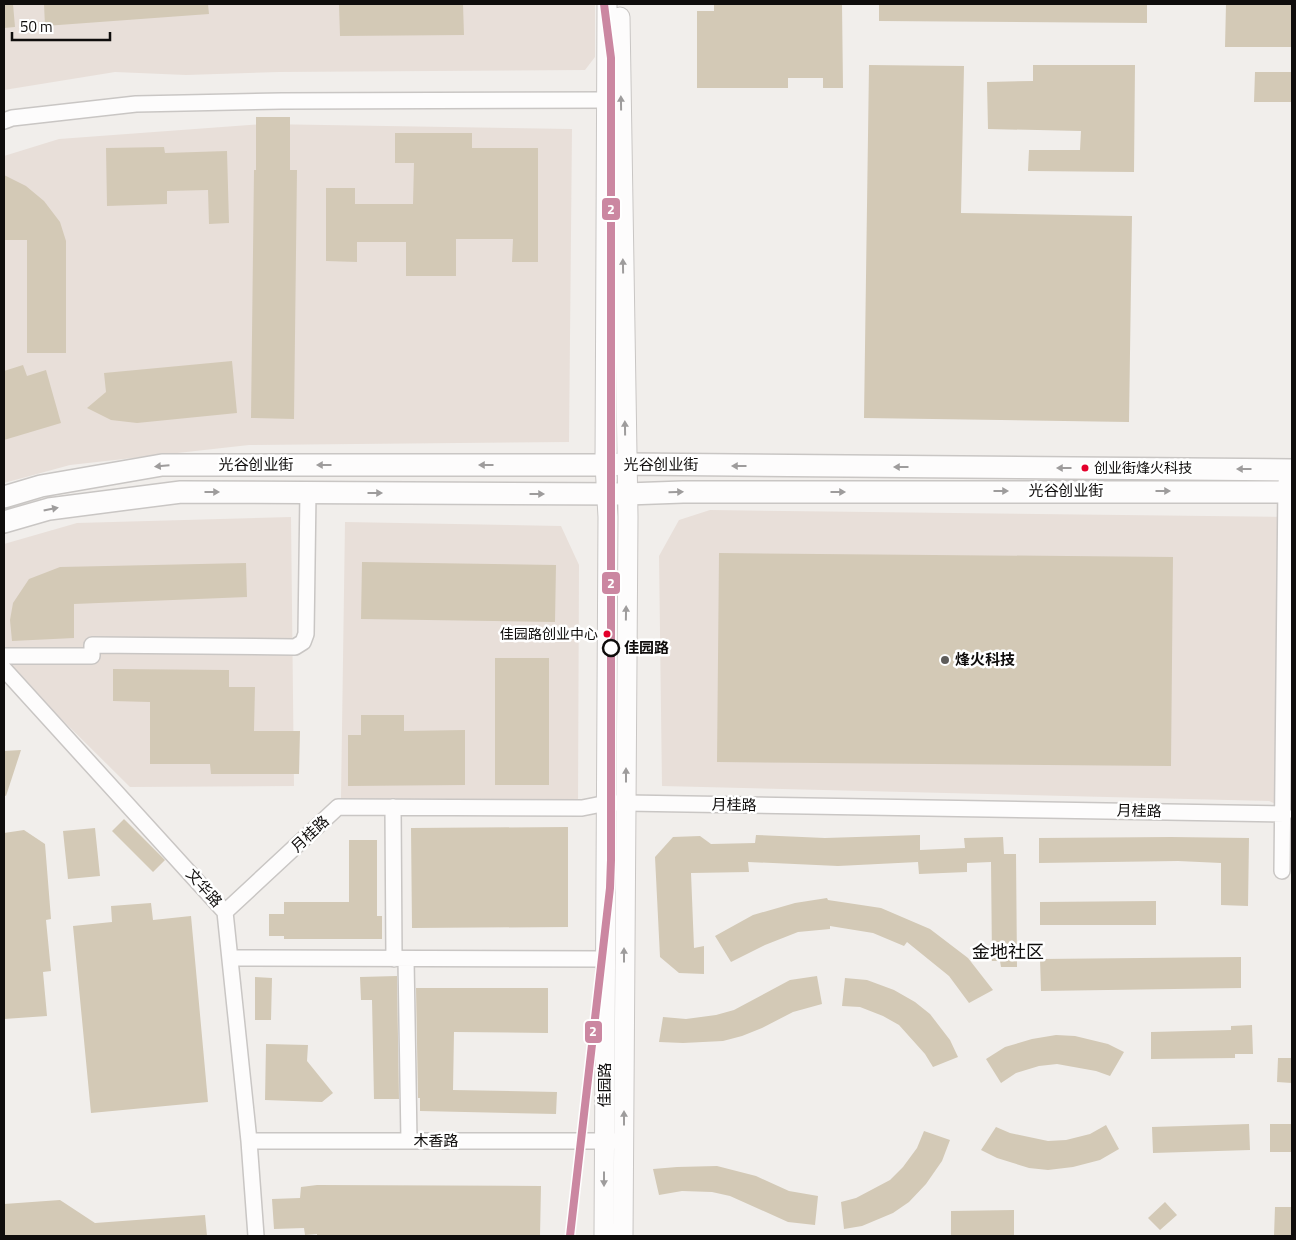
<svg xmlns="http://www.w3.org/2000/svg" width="1296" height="1240" font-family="'Titillium Web','Noto Sans SC',sans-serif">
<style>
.built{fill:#e8dfd9}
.building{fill:#d3c9b6}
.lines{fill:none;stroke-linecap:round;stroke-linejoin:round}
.minor-casing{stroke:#c9c6c4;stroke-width:18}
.tertiary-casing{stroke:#c9c6c4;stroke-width:21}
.secondary-casing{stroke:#c9c6c4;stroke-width:24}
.minor{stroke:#fdfcfc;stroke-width:15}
.tertiary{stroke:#fdfcfc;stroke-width:19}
.secondary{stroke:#fdfcfc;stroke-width:21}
.metro-1-casing{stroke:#fff;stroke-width:11}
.metro-1{stroke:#cb87a1;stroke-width:8}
.oneway{fill:#9e9c9c}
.bus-dot{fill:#e4002b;stroke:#fff;stroke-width:2}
.stop-dot{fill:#fff;stroke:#0f0d0c;stroke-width:2.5}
.poi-dot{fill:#5e5c5a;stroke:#fff;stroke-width:2}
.labels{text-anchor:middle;stroke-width:5;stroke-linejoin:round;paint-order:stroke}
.bus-label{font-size:14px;fill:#0f0d0c;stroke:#fff;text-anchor:start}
.street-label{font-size:15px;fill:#0f0d0c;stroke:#fff}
.stop-label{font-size:15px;font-weight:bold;fill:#0f0d0c;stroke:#fff;text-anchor:start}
.poi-label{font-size:15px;font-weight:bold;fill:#0f0d0c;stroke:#fff;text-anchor:start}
.quarter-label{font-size:18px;fill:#0f0d0c;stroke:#fff}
.line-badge{stroke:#fff;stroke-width:2}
.badge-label{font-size:14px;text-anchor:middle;font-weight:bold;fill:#fff}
</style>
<rect width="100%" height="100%" fill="#f1eeeb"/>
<path class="built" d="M4,4H595V57L585,70L279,72L186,75L115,72L4,90Z
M263,124L572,129L569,442L249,445L70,465L4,483V156L59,139Z
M710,510L1292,517V811L1269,801L662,786L659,556L679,520Z
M291,517L294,786L130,787L4,662V544L77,523Z
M345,522L561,526L579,565L578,804L341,798Z"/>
<path class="building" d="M4,4H13L15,27L4,28Z
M44,4H208L209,14L45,26Z
M426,4H463L464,35L340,36L339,5Z
M714,4H842L843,88H823V78H788V88H697V11H714Z
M879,4H1147V23L879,21Z
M1226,4H1292V47H1225Z
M869,65L964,66L961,213L1132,216L1129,422L864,418Z
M1033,65H1135L1134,172L1028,171L1029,150H1080L1081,131L988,129L987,82L1033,81Z
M1255,72H1292V102H1254Z
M256,117H290V170H297L294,419L251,418L254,170H256Z
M395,133H472V148H538V262H512L513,239H456V276H406V242H357V262L326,261V188H355V204H413L414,163H395Z
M164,147L165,153L227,151L229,223L209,224L208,190L167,191V204L107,206L106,148Z
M4,175L26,186L44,201L60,222L66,241V353H27V240H4Z
M232,361L237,413L137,423L111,420L87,408L106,392L104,373Z
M23,365L27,376L46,370L61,423L4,440V371Z
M719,553L1173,557L1171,766L717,762Z
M362,562L556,565L555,622L361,619Z
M246,563L247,597L74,604V638L12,641L10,620L13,603L29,579L60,567Z
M495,658H549V785H495Z
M113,669L229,670V687H255L254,731H300L299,774H211L210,764H150V702L113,701Z
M361,715H404V731L465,730V785L348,786V735H361Z
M21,750L6,796L4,795V751Z
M124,819L165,860L153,872L112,831Z
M568,827V927L412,928L411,828Z
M95,828L100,876L68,879L63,831Z
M24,830L45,844L51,919L46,920L51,971L43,972L47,1016L4,1019V833Z
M756,835L825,838L920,835V850L965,848L964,838L1003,837L1004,854H1016L1017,967H1001L1000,961H992L991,862L967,863V872L919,874L918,862L838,866L748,862L749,872L691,873L694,948L704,946V974L679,973L660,957L655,857L673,837L700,836L711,844L755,843Z
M1171,837L1249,838L1248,906L1221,905V863L1178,861L1039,863V838Z
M349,840H377V916H382V939H284V936H269V914H284V902H349Z
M827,898L828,900L881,908L930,929L968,958L993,990L969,1003L949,976L907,942L904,946L873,933L830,926V929L798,932L765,945L731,962L715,936L753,915L795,903Z
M1156,901V925H1040V902Z
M151,903L153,920L191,916L208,1102L91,1113L73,926L112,922L111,906Z
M1241,957V988L1041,991L1040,959Z
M397,976L399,1099H374L372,1000H361L360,977Z
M817,976L822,1004L793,1012L762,1028L742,1036L723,1041L683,1043L659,1042L663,1017L686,1019L716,1015L734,1010L790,980Z
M255,977L272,978L271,1020H255Z
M845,978L867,980L894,990L915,1002L930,1014L950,1040L958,1057L933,1067L925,1054L899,1025L883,1016L860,1007L842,1006Z
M416,988H548V1033L454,1032L453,1090L557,1092L556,1114L420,1111V1098H418Z
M1252,1025L1253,1054H1235V1058L1151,1059V1032L1231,1030V1026Z
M1056,1035L1075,1036L1108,1044L1124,1052L1110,1076L1096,1071L1057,1064L1039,1066L1016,1073L1001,1083L986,1059L1005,1047L1032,1039Z
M266,1044L308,1045L307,1061L333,1093L322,1102L265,1100Z
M1278,1058H1292V1083L1277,1082Z
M1249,1124L1250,1150L1153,1153L1152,1127Z
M1270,1124H1292V1152H1270Z
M1106,1125L1119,1149L1100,1160L1073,1167L1048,1170L1029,1168L997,1158L981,1150L996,1127L1010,1133L1048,1141L1066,1140L1090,1134Z
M924,1131L950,1140L942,1161L926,1184L909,1202L893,1213L862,1226L844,1229L841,1202L856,1198L890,1180L903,1167L917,1148Z
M717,1166L756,1176L789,1191L818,1196L815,1225L788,1222L730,1196L712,1192L682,1191L659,1195L653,1169L677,1167Z
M317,1185L541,1186L540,1236H317V1234L305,1235L304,1228L274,1229L272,1199L300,1198L301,1187Z
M60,1200L95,1223L205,1215L207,1236H4V1204Z
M1165,1202L1177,1215L1160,1230L1148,1218Z
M1275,1207H1292V1236H1274Z
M1014,1210V1236H951V1211Z"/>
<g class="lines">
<g class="minor-casing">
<path id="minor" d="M4,121L12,118L136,104L282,101L607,100
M4,656H92V645L295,647L303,642L306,634L308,492
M4,669L225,912L249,1141L256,1236
M393,807L394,959
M1282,871L1286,483L1288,470
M225,912L338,807L582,808L607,803H626L1284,814
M230,958L606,959
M406,959L409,1141
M249,1141H615"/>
</g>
<g class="tertiary-casing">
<path id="tertiary" d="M620,17L628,517L623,1236
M604,1236L608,517L605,465L607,4"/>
</g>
<g class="secondary-casing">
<path id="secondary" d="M4,497L41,486L162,465H605L626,464L1292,470
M4,522L49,509L181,492L627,494L683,492H1292"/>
</g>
<use href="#minor" class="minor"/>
<use href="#tertiary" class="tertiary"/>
<use href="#secondary" class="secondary"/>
<g class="metro-1-casing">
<path id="metro-1" d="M570,1236L610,888L611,860V58L604,4"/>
</g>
<use href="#metro-1" class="metro-1"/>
</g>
<defs><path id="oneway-solid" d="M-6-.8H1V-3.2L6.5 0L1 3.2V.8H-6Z" transform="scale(1.25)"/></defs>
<g class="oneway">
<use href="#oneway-solid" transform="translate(621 103) rotate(-91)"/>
<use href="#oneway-solid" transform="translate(623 266) rotate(-91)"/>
<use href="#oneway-solid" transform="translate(625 428) rotate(-91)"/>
<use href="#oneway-solid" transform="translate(324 465) rotate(-180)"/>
<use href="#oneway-solid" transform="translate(486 465) rotate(-180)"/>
<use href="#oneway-solid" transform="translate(162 466) rotate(175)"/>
<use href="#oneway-solid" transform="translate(739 466) rotate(-180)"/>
<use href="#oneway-solid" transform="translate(901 467) rotate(-180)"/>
<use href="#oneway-solid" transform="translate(1064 468) rotate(-180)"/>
<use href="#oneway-solid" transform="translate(1244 469) rotate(-180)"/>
<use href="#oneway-solid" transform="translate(1001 491)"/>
<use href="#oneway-solid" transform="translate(1163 491)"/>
<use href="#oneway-solid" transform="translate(212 492)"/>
<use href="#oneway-solid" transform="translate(676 492) rotate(-2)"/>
<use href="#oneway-solid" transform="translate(838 492)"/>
<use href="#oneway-solid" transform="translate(375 493)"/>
<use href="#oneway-solid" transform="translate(537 494)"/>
<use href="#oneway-solid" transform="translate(51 509) rotate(-11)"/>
<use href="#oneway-solid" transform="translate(626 613) rotate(-89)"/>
<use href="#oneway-solid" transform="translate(626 775) rotate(-90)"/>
<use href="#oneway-solid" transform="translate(624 955) rotate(-90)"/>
<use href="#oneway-solid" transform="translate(624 1118) rotate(-90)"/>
<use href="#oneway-solid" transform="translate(604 1179) rotate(90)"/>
</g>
<g class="bus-dot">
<circle cx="1085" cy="468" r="4.5"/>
<circle cx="607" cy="634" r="4.5"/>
</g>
<circle class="stop-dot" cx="611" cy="648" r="8"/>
<circle class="poi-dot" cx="945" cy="660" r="5"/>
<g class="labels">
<g class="bus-label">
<text x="1094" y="473">创业街烽火科技</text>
<text x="598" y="639" text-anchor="end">佳园路创业中心</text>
</g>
<g class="street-label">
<text x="256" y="470">光谷创业街</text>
<text x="661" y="470">光谷创业街</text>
<text x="1066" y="496">光谷创业街</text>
<text transform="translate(734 805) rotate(1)" y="5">月桂路</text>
<text transform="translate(1139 811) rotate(1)" y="5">月桂路</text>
<text transform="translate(310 834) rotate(-43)" y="5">月桂路</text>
<text transform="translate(204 888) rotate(48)" y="5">文华路</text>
<text transform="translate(605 1085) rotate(-90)" y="5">佳园路</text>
<text x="436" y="1146">木香路</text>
</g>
<g class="stop-label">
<text x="624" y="653">佳园路</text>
</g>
<g class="poi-label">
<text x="955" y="665">烽火科技</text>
</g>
<g class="quarter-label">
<text x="1008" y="958">金地社区</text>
</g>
</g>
<g class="line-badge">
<rect x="601" y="197" width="20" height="24" rx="5" fill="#cb87a1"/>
<rect x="601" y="571" width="20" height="24" rx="5" fill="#cb87a1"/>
<rect x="584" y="1020" width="19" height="24" rx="5" fill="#cb87a1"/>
</g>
<g class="badge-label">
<text x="611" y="214">2</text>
<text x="611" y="588">2</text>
<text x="593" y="1036">2</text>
</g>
<rect width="1296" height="1240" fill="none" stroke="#0f0d0c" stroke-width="10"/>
<path d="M12 32v8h98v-8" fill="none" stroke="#0f0d0c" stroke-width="2.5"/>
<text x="20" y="32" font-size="15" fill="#0f0d0c" stroke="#ffffff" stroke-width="4" paint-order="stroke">50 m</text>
</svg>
